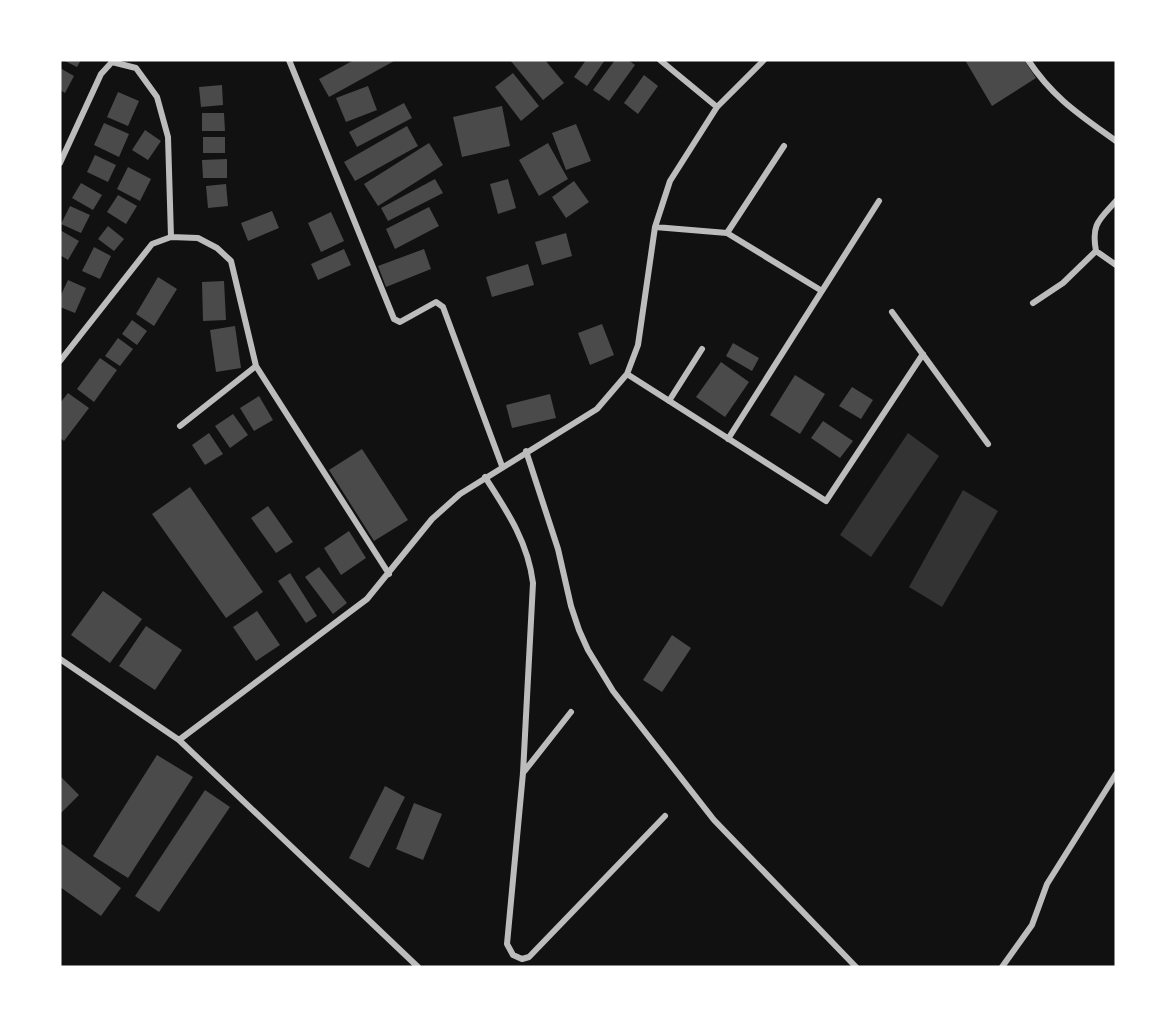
<svg xmlns="http://www.w3.org/2000/svg" width="1176" height="1027" font-family="'DejaVu Sans',sans-serif">
<style>
.water{fill:#333}
.building{fill:#4a4a4a}
.lines{fill:none;stroke-linecap:round;stroke-linejoin:round}
.minor{stroke:#bcbcbc;stroke-width:6}
</style>
<rect width="100%" height="100%" fill="#111"/>
<path class="water" d="M908,433L939,456L871,557L840,535Z
M963,490L998,511L942,607L909,587Z"/>
<path class="building" d="M63,60H81L77,67Z
M354,60H396L329,97L319,79Z
M510,60H545L564,83L543,100Z
M586,60H605L587,86L574,77Z
M615,60H628L635,65L609,101L593,90Z
M965,60H1024L1036,78L992,106Z
M60,68L74,76L65,93L60,90Z
M513,73L539,106L521,121L495,87Z
M644,75L658,86L638,114L624,103Z
M222,85L223,105L201,107L199,87Z
M368,86L377,110L346,122L336,98Z
M118,92L139,101L128,126L107,117Z
M404,103L412,118L357,147L349,132Z
M502,106L510,146L462,157L453,117Z
M202,113H224L225,131H202Z
M104,123L129,134L119,157L94,145Z
M576,124L591,161L566,170L552,133Z
M407,126L418,146L355,181L344,162Z
M145,130L161,141L148,160L132,150Z
M203,137H225V153H203Z
M429,143L443,165L378,206L364,184Z
M548,143L568,179L539,196L519,160Z
M95,155L116,165L108,182L87,172Z
M227,159V178H203L202,160Z
M128,167L151,179L140,201L117,189Z
M435,179L443,193L388,221L381,208Z
M508,179L516,208L498,214L490,184Z
M574,181L589,202L566,218L552,197Z
M81,183L102,195L93,210L72,198Z
M226,184L228,206L208,208L206,186Z
M118,195L137,206L126,224L107,212Z
M70,206L90,215L81,233L61,224Z
M429,207L439,226L395,249L386,229Z
M272,211L279,228L248,241L241,223Z
M331,212L344,241L321,252L308,223Z
M108,226L124,239L114,251L98,239Z
M60,230L79,241L68,260L60,255Z
M566,233L572,256L542,265L535,242Z
M94,247L111,256L100,279L82,271Z
M344,249L351,265L318,280L311,264Z
M424,249L431,269L386,287L378,266Z
M528,264L534,285L492,297L486,277Z
M158,277L177,289L154,326L136,314Z
M68,280L86,288L75,313L60,307V297Z
M224,281L226,320L203,321L202,282Z
M132,320L147,331L137,345L122,334Z
M602,324L614,355L590,365L578,333Z
M235,326L241,368L216,372L210,330Z
M118,338L133,349L120,366L105,356Z
M733,343L759,358L752,371L726,356Z
M100,358L117,370L94,402L77,389Z
M721,362L749,382L725,417L696,397Z
M795,375L825,394L800,434L770,415Z
M852,387L873,400L861,419L839,406Z
M68,393L89,408L64,441L60,438V403Z
M550,394L556,418L512,428L506,405Z
M259,396L273,420L254,431L240,408Z
M233,414L248,435L230,448L215,426Z
M823,421L853,441L840,458L811,438Z
M209,433L223,454L205,465L192,445Z
M362,449L408,520L374,541L329,470Z
M190,487L263,592L226,618L152,514Z
M268,506L293,542L276,553L251,518Z
M349,531L366,558L341,575L324,548Z
M319,567L347,603L333,614L305,577Z
M290,573L317,616L306,623L278,581Z
M103,591L142,619L110,663L71,635Z
M257,611L280,645L256,661L233,627Z
M146,626L182,650L155,690L119,666Z
M672,635L691,648L662,692L643,680Z
M157,755L193,777L128,878L93,856Z
M60,776L79,795L60,814Z
M385,786L405,797L369,868L349,858Z
M205,790L230,807L159,912L135,896Z
M414,803L442,814L423,860L396,849Z
M60,843L121,888L101,916L60,887Z"/>
<g class="lines">
<path class="minor" d="M289,60L394,319L400,322L436,302L443,307L502,466
M660,60L717,107
M1028,60C1053,98 1080,115 1116,141
M60,163L101,74L112,62L136,68L157,97L168,137L171,237
M1116,201C1099,220 1091,224 1096,251L1116,265
M655,227L727,233L822,291
M727,233L784,146
M1033,303L1063,283L1096,251
M892,312L988,444
M60,361L152,244L171,237L198,238L217,248L231,261L256,366L389,574
M627,374L826,501L923,354
M669,401L702,349
M180,426L256,366
M728,439L879,201
M526,451L558,549L571,606L579,630L588,650L613,691L714,820L856,967
M485,477C507,511 528,542 533,583L523,773L507,944L513,955L522,959L529,957L665,816
M60,659L179,740L418,967
M179,740L367,599L432,519L460,494L597,409L627,374L638,345L655,227L670,181L717,107L764,60
M523,773L571,712
M1002,967L1032,925L1047,884L1116,774"/>
</g>
<rect width="1176" height="1027" fill="none" stroke="#ffffff" stroke-width="123"/>
</svg>
